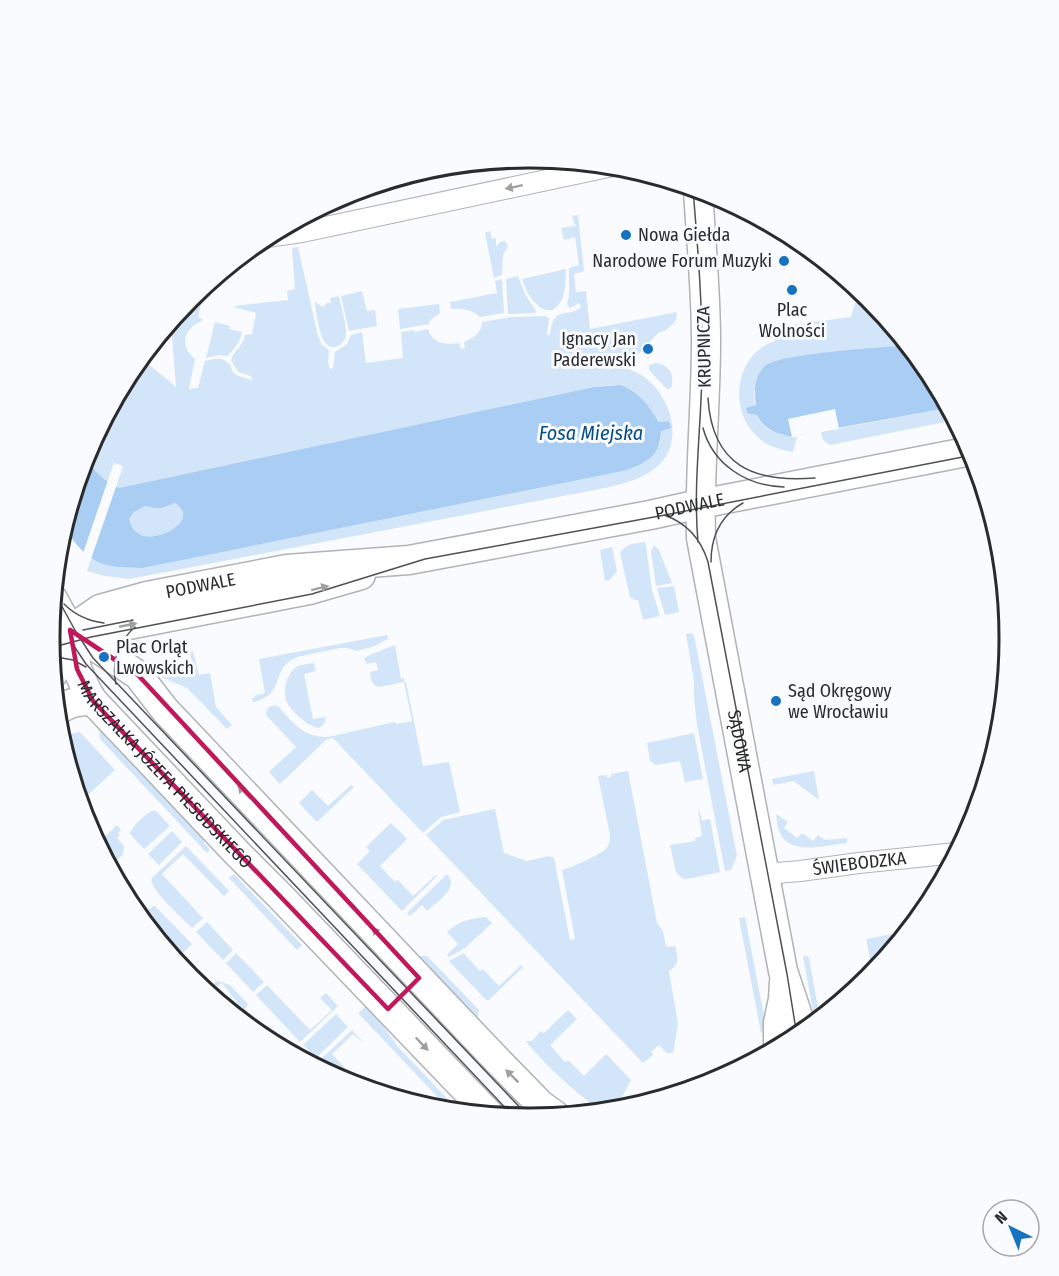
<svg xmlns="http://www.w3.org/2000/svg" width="1059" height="1276" font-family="'Fira Sans Condensed',sans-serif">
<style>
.green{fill:#d2e5f9}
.water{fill:#a9cdf3;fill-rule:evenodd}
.pier{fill:#f9fbfe}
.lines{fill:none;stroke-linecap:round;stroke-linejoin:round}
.street-casing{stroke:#b1b3b5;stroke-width:22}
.secondary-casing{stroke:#b1b3b5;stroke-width:31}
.street{stroke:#fff;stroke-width:20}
.secondary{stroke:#fff;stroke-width:28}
.tram{stroke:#4f5152;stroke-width:1.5}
.oneway{fill:#9fa0a0}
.marked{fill:none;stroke:#c2185b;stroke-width:4.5;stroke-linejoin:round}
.poi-dot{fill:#1673c0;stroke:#f9fbfe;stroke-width:2}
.labels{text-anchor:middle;stroke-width:6;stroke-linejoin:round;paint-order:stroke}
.poi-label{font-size:18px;fill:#2a2b2c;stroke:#f9fbfe;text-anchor:start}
.street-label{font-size:18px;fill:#2a2b2c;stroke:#f9fbfe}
.water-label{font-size:20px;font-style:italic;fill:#054c83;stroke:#f9fbfe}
.rim{fill:none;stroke:#2a2b2c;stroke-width:3}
</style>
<rect width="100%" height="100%" fill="#f9fbfe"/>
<path class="green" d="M578,215L584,271L574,274L576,292L586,291L590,329L677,312L676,320L673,324L666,330L658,333L626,368C635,371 643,375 650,382C672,402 683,442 659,465C641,481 618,485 595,490L129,579L105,576L87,571L91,559C108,566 124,568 143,568L628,470L646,461L660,444L661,431L670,421L660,422C650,408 637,387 618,385C610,385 602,386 594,387L119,488L116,487L123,466L114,463L107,482L99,476L85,457L131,371L141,358L176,387L171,322L191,297L202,300L198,317L202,319V321C183,328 179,346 195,359L189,389L198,388L205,361C213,359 222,356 229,364C234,370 229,367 234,373C239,377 248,379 253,380L251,376L238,372L231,360C234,350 243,347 245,335L252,334L256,313L234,307L235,306L288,300L287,291L295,289L292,248L298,247L318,336L322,345L329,350L328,362L330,369L333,368L335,352L347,344L351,335L362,332L366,363L403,358L401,332L414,330L415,332L428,329C432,344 446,345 459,343L461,349L465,348L464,342C473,338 482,333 482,322L511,317L545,316L549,318L547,335H550C554,303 565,320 581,307L579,303L570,308L567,304L569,296V268L579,265L575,237L564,240L561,228L572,226L574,227L576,225L574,224L572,216Z
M490,231L492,239L496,238V245L497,246L500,242L505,241L508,246L503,255L502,275L494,278L485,233Z
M566,269C565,285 567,300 553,310C537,313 526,292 522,279Z
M518,276L525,294L536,311L535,313L508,314L506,279Z
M502,279L504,313L480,317C472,309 461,308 451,309L450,302L497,293L495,281Z
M362,291L367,311L375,310L377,326L349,331L341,296Z
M339,296C341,308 346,321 346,333C346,338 344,342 340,345C320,357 317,315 315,304V302L323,307L327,303H331L330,298Z
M865,296L869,299L907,345L830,353L754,391C755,400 754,414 760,422C768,432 784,436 797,437L793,452C778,449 763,445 753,432C728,404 738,352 775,341L776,327L851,317L855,303L866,302Z
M439,304L440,313L431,319L429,324L400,329L398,309Z
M215,322L230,326L229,329L242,332C240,342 235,349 227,356L219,355L206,358Z
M656,363C670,365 675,375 671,388L668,389L665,387L649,370V365Z
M948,408L955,420L830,445L823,440L821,432Z
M175,503C203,521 151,547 135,532C132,529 131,524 129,519L134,512L145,506L154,508Z
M645,542L646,546L652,590L660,616L643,620L638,600H635L630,597L620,553C625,544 635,543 645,542Z
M654,545L659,550L672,583L656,586L651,551Z
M612,547L617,571L610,580L605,581L600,550Z
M674,586L679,612L665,615L657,588Z
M691,633L694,635L737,856L731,870L725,871L697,725L694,698V682L686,634Z
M387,635L388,639L372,647L356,651L348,648H340L297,657C268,670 288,694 253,702L252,698H255L254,696L265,693L259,659Z
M395,645L401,679L404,678V682H406L423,766L449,762L460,812L441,817L423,833L333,738L326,740L280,784L269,772L296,747L266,715C266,707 272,703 279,707C294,724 303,737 328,737L395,722L396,724L412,721L404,682L379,687C371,685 371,679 370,672L378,670L376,662L367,664L364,658L372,654Z
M193,651L199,675L210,673L216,707L232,725L227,729L187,688L161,677L194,672L190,652Z
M314,663L316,671L304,674L313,719L325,717C326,722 324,726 318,728C307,725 290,711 286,700C284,694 285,686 287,680C289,676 291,671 295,668C300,664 308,664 314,663Z
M101,728L203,836L204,843L209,848V851L207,853L100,739L99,730Z
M80,732L115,770L80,802L61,740L66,735Z
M694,733L703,779L685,782L680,761L656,765L650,761L647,743Z
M628,771L657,923L663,931L666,947L675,946C678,957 680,964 669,971L678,1024L673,1053H667L659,1045L651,1052L653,1055L643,1063L426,835L443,820L495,809L504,853L527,861L549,856L554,858L570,940L575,939L562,870C571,868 599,855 606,849C609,845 610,840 610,835L598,776L607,775V778L611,777V774Z
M814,771L819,800L794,781L773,785L772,779Z
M351,785L354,787L317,822L299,803L312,790L328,806Z
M155,810L170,826L144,849L130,834C132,826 147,812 155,810Z
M698,810H699L702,821L710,819L720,872L687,879L682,878L676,872L670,845L695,841V838L702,836Z
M776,814L788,822L784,828L797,838L802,833L813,841L818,835L825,840L847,838V843C828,845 789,856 780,833C777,827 777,820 776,814Z
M391,823L407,839L380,866L395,882L398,880L413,896L436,875L437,876L402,911L357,864L370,851L366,847Z
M117,825L121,830L118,833L120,835L117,838L124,846L123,855L114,863C120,873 127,883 125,895L98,843Z
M172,831L182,842L159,865L148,854Z
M186,846L229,891L224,896L183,854L162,874L203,918L192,928C182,918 154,893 151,880L153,877Z
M234,874L302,945L297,950L229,878Z
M447,874C460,888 437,902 427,911L422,905L410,916L407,913Z
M153,906H155L192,944L176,960L156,936L153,924L149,925L146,912Z
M486,917L492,923L465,948L449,957L447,955L458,944L447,932C461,920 469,919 486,917Z
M745,917L764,1016L765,1033H761L739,918Z
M207,922L233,950L223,960L196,932Z
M893,934L895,946L873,972L866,939Z
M236,953L264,982L253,992L226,963Z
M464,953L465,955L480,971L483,969L499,986L521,965L523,967L489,1000H486L449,961Z
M419,956H427L479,1010L478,1017L470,1016L416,959Z
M803,956H807L809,958L820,1018L815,1022Z
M218,981L230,985L248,1004L245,1009L262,1028L267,1025L270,1028V1036L279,1046L264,1038L222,983L209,993L204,989Z
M267,985L310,1030L332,1010L320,998L326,993L338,1006L300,1042L256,995Z
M366,1006L375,1014L398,1047L459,1111L450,1110L358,1013Z
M568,1010L577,1019L550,1045L565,1062L568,1060L584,1076L606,1054L631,1080L615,1110C612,1110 608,1111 605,1111C590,1108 535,1055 526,1041H532L541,1031L544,1033Z
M336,1014L348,1027L316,1058L303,1045Z
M352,1030L365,1044L353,1034L332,1054L363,1087C342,1080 334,1077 319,1061Z"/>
<path class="water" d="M907,345L929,372L948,408L799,435L797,437C781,436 763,430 757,415L747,413L746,408L756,405C754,392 754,376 765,366C780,353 882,348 907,345Z
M620,385C638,390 650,407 659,422L669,421L671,428L661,431C660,456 648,461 628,470L143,568C98,567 90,564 64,528L85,457C98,474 99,478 119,488L594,387ZM175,503C203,521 151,547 136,532C132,529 131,524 129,519L134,512L145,506L154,508H161Z"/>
<path class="pier" d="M835,409L839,429L799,435L797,437H792L788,419Z
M108,480L117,484L90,562L82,556Z"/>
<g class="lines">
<g class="street-casing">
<g id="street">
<path d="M267,237L302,232L613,166"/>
<path id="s1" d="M764,874L800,871L859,863L956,853"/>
</g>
</g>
<g class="secondary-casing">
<g id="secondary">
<path id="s2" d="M698,190C701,240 706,291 706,341C706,407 699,473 701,538L783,971L801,1025L802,1032"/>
<path id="s3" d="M53,599L70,630L77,669L86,689L93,701L237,853L280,896L489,1114"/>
<path id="s4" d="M70,630L100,609L147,596L287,569L409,560L650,515L700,504L971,451"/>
<path d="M70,630L138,675L165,710L496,1059L541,1105L555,1115"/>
<path d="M50,637L70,630L113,628L309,590L361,575"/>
<path d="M53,674L70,630"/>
<path d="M57,711C69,702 79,701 93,701"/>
<path d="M778,1047V1023L783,999L784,982"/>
</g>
</g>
<use href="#street" class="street"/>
<use href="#secondary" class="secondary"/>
<path class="tram" d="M693,189C698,250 703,311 702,372C701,429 693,486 698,542
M708,398C712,466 754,483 815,478
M703,428C713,465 747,486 784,487
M664,515C687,523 701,539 708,562L787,974L797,1036
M711,562C711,537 720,516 743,503
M54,592L76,632L93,658L530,1118
M64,604C75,615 88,621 104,623
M83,630L133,620
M74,646L86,664L102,681L514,1117
M50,648L91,637L312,594L425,559L665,515L973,455
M51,656L73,660L86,667
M116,684C111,662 118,642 135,627"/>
</g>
<defs><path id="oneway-solid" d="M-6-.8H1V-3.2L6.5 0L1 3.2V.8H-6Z" transform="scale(1.5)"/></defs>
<g class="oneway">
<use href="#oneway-solid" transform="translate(514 187) rotate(168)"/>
<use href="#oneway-solid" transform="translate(320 588) rotate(-14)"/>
<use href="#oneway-solid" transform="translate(128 625) rotate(-11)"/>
<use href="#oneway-solid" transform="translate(244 792) rotate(-134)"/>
<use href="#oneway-solid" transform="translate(378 934) rotate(-133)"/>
<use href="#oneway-solid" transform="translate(422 1044) rotate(46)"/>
<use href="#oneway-solid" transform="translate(512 1076) rotate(-135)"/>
</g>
<path class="marked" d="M70,630L138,675L419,978L388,1009L93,701L77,669Z"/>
<g class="poi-dot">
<circle cx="626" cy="235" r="6"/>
<circle cx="784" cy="261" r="6"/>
<circle cx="792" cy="290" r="6"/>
<circle cx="648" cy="349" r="6"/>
<circle cx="104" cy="657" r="6"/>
<circle cx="776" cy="701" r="6"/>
</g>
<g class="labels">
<g class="poi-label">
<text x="638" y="241">Nowa Giełda</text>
<text x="772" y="267" text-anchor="end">Narodowe Forum Muzyki</text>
<text x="792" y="316" text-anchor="middle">Plac<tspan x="792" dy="21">Wolności</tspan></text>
<text x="636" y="345" text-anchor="end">Ignacy Jan<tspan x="636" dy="21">Paderewski</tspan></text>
<text x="116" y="653">Plac Orląt<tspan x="116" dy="21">Lwowskich</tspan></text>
<text x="788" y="697">Sąd Okręgowy<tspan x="788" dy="21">we Wrocławiu</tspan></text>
</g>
<g class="street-label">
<text transform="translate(704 347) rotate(-91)" y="6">KRUPNICZA</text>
<text dy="6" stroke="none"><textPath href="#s4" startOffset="636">PODWALE</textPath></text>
<text dy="6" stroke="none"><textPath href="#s4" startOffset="140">PODWALE</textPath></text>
<text dy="6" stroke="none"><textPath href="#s2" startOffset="555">SĄDOWA</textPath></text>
<text dy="6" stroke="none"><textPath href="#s3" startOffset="213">MARSZAŁKA JÓZEFA PIŁSUDSKIEGO</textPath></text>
<text dy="6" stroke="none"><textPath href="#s1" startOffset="96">ŚWIEBODZKA</textPath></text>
</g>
<g class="water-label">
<text x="591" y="440">Fosa Miejska</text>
</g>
</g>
<path d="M0 0H1059V1276H0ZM529 168H530A469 469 0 0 1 999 637V639A469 469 0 0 1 530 1108H529A469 469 0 0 1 60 639V637A469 469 0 0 1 529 168Z" fill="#f9fbfe" fill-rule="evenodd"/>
<path class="rim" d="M529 168H530A469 469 0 0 1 999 637V639A469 469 0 0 1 530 1108H529A469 469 0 0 1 60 639V637A469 469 0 0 1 529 168Z"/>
<g transform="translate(1011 1228) rotate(317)"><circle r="28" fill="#f9fbfe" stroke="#a6a8aa" stroke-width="1.5"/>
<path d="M0-4.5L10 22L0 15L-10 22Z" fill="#1673c0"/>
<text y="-9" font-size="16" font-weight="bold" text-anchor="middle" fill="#2a2b2c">N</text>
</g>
</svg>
